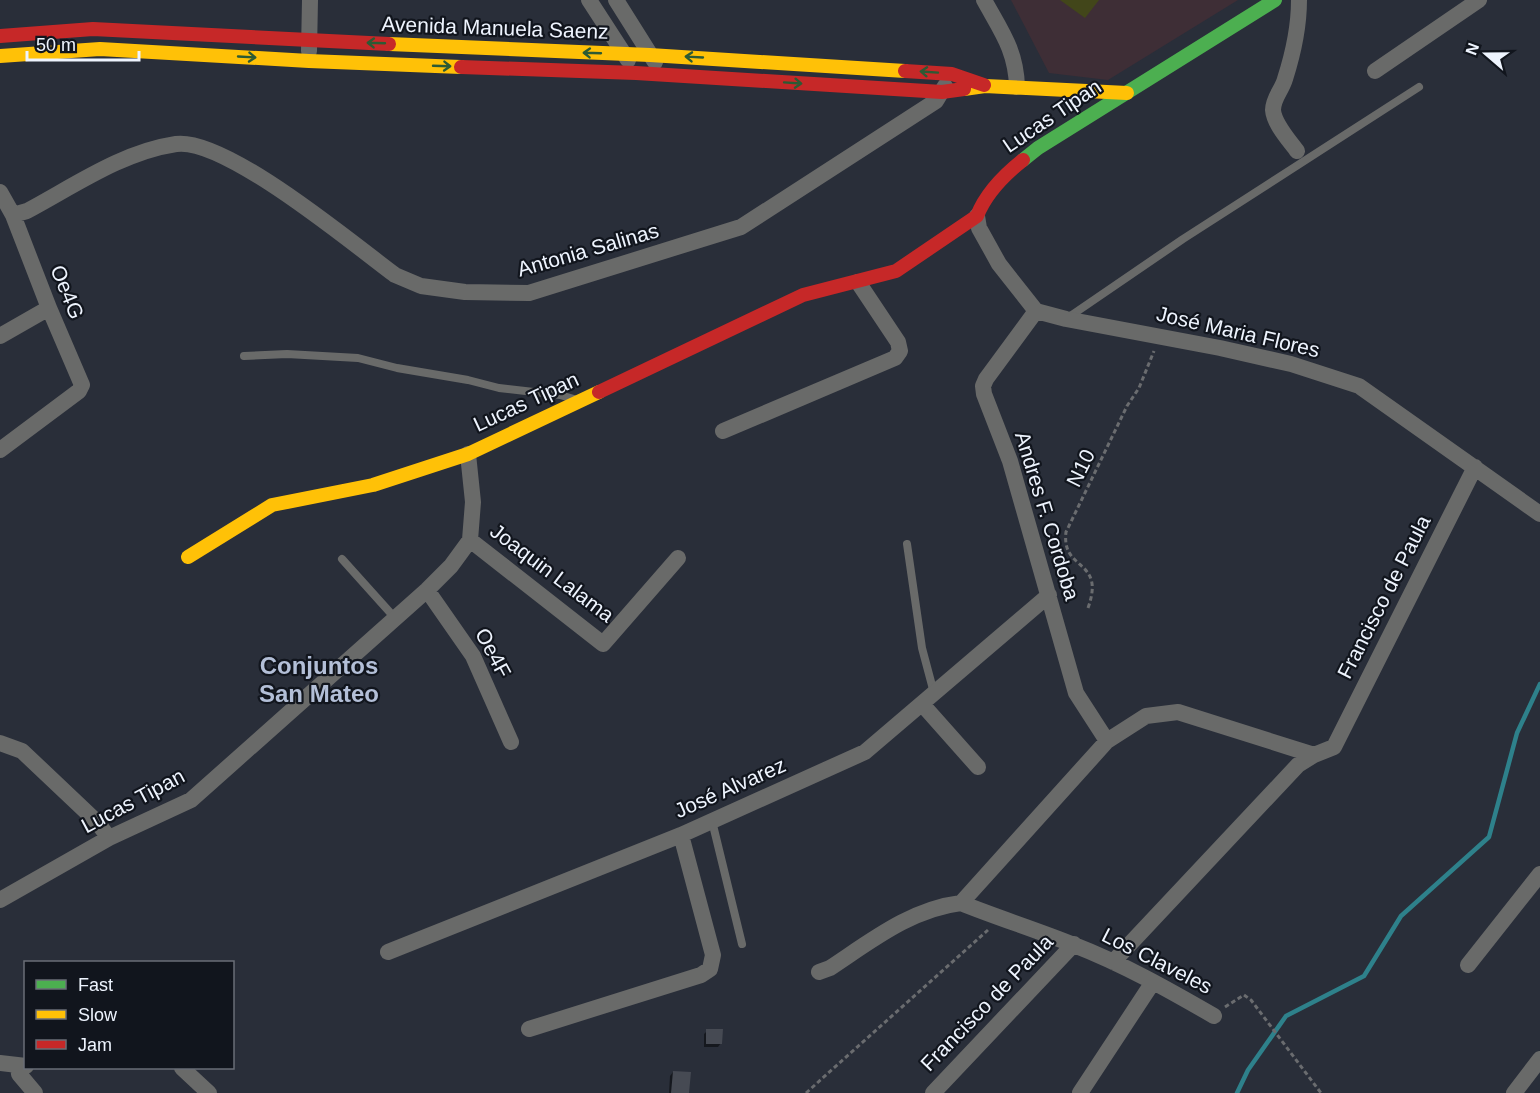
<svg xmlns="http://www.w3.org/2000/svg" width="1540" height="1093" font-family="Arial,sans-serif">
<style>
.medical{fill:#3e2e36}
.green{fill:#42461a}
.shadow{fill:#0007}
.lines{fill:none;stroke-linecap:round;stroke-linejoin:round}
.stream{stroke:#2e818b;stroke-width:4.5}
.building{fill:#464a53}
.path{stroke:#6a6c6f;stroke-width:3;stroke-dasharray:4.5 3;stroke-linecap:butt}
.lane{stroke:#696a69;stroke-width:8}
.street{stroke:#696a69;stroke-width:16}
.fast{stroke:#4caf50;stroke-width:14}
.slow{stroke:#ffc107;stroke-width:14}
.jam{stroke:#c62828;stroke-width:14}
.oneway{stroke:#2c5a34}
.labels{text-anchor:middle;stroke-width:4.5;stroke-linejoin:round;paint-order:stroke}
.street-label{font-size:21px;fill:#eef4fe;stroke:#11151d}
.quarter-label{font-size:24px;font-weight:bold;fill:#b3bfd7;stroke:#11151d}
</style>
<rect width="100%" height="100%" fill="#292e39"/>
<path class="medical" d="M1011,0H1238L1108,80L1049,73Z"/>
<path class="green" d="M1060,0H1099L1085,18Z"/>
<path class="shadow" d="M707,1031L721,1043L718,1047H704V1034Z
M673,1072L688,1093H669L670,1076Z"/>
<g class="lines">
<path class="stream" d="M1237,1093L1248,1070L1286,1016L1364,976L1401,916L1489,837L1517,733L1540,684"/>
</g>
<path class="building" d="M706,1029H723L722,1044H706Z
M673,1071L691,1072L689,1093H671Z"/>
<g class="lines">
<path class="path" d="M1088,608C1106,558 1061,572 1066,532L1127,406L1139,388L1154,351
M1225,1007L1244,995L1251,1000L1321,1093
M806,1093L988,930"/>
<path class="lane" d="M1066,319L1183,239L1419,87
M244,356L287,354L358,358L397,368L468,380L499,388L560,395L574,399
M907,544L922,648L934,693
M342,559L395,618
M712,821L742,944"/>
<path class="street" d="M589,0L628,60
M616,0L655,62
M984,0C1001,31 1016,50 1017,87
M309,51L310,0
M1375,71L1479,0
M1297,151C1289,140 1274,124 1273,110C1273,98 1282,90 1285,79C1293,54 1299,27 1299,0
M0,192L13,215L49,308L82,385L79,391L0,450
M13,215L27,211C74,186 122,152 176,144C225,137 353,244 395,275L421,286L465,292L529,293L741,227L936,101L945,86
M977,216L979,228L999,264L1036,311L1066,319L1220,348L1291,364L1359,386L1540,514
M1036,311L986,379L983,386L984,394L1010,461L1076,693L1107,741
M0,336L49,308
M723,431L895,358L900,351L898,342L858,282
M470,540L603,644L678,558
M427,590L473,656L511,742
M922,704L978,767
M0,743L22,751L97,822L109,838
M0,900L109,838L191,800L427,590L451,566L470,540L473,502L468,454
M961,903C998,918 1037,930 1074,945C1123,964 1169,990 1214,1016
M388,952L681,835L865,752L1049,595
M1113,962L1298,765L1314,755
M1468,965L1540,874
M819,972L830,968C871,941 911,909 961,903L1107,741L1146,716L1178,712L1314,755L1334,747L1475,467
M529,1029L701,975L710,969L713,955L681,835
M0,1063L26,1066
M18,1066L19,1074L35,1093
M182,1068L209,1093
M933,1093L1074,944
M1080,1093L1153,982
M1514,1093L1540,1059"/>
<path class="fast" d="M1023,160L1038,148L1275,0"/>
<path class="slow" d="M389,44L650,55L905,71
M0,56L100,49L309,61L461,67
M964,89L985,86L1127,93
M188,557L272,505L373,485L468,454L599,392"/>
<path class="jam" d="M0,36L93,29L389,44
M461,67L636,73L942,92L964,89
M905,71L952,74L984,85
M599,392L803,295L896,271L977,216C986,193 1004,175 1023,160"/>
</g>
<defs><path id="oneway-shaft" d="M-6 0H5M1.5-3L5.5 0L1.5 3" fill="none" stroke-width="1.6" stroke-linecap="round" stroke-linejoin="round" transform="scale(1.5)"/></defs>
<g class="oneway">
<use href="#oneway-shaft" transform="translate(376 43) rotate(-178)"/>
<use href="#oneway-shaft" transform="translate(592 53) rotate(-178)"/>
<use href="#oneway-shaft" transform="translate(247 57) rotate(3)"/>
<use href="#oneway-shaft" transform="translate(694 57) rotate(-177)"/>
<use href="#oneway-shaft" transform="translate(442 66) rotate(2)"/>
<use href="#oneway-shaft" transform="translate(929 72) rotate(-176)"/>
<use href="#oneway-shaft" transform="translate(793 83) rotate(4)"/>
</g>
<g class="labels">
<g class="street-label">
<text transform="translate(495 28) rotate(2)" y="7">Avenida Manuela Saenz</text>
<text transform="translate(1052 116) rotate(-34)" y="7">Lucas Tipan</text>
<text transform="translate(588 250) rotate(-16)" y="7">Antonia Salinas</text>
<text transform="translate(67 292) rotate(68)" y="7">Oe4G</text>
<text transform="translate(1238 332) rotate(13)" y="7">José Maria Flores</text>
<text transform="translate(526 402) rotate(-25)" y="7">Lucas Tipan</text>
<text transform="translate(1081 468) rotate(-64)" y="7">N10</text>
<text transform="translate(1047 516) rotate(73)" y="7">Andres F. Cordoba</text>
<text transform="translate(552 573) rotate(37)" y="7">Joaquin Lalama</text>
<text transform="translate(1384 597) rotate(-63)" y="7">Francisco de Paula</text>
<text transform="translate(493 653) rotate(62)" y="7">Oe4F</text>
<text transform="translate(730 788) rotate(-24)" y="7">José Alvarez</text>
<text transform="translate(133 801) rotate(-28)" y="7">Lucas Tipan</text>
<text transform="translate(1157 961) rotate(27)" y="7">Los Claveles</text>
<text transform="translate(987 1003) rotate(-46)" y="7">Francisco de Paula</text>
</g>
<g class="quarter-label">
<text x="319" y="674">Conjuntos<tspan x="319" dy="28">San Mateo</tspan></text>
</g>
</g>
<rect x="24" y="961" width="210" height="108" fill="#11151d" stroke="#696e77" stroke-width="1.5"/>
<rect x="36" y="980" width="30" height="9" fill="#4caf50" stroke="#696e77" stroke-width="1.5"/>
<text x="78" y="991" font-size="18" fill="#eef4fe">Fast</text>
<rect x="36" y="1010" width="30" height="9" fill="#ffc107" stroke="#696e77" stroke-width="1.5"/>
<text x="78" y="1021" font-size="18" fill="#eef4fe">Slow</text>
<rect x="36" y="1040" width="30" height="9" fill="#c62828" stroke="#696e77" stroke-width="1.5"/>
<text x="78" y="1051" font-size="18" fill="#eef4fe">Jam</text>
<g transform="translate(1486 54) rotate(290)" stroke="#11151d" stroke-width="4.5" paint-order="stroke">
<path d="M0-4.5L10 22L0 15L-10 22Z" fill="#eef4fe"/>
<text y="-9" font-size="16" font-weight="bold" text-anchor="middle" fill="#eef4fe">N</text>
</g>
<path d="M27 51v9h112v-9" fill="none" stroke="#eef4fe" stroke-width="3"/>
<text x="36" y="51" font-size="18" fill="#eef4fe" stroke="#11151d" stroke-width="4.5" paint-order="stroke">50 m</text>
</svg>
